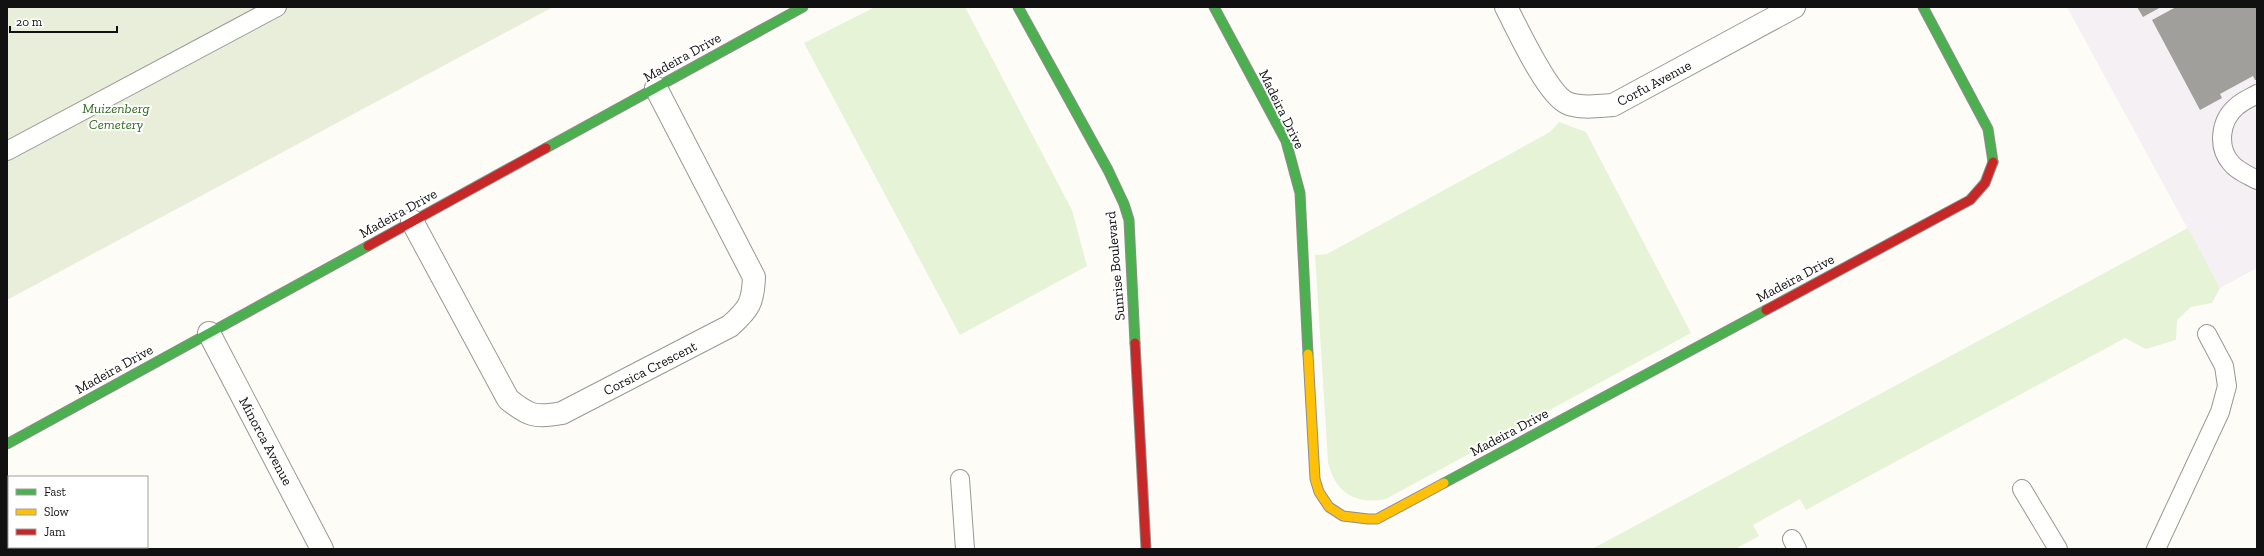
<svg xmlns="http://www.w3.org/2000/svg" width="2264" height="556" font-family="'Zilla Slab',serif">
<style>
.industrial{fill:#f5f0f3}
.green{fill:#e7f3d7}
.cemetery{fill:#e9eedb}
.building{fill:#a19f9c}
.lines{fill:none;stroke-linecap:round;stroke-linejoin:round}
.lane-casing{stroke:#979795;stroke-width:20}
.street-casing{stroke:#979795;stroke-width:24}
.fast-casing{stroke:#8e8d8b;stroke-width:11}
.slow-casing{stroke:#8e8d8b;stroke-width:11}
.jam-casing{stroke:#8e8d8b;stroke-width:11}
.lane{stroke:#fffffe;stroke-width:18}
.street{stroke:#fffffe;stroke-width:22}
.fast{stroke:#4caf50;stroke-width:9}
.slow{stroke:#ffc107;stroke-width:9}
.jam{stroke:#c62828;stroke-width:9}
.labels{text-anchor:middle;stroke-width:4;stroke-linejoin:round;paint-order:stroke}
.street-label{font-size:14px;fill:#111;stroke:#fff}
.park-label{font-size:14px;font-style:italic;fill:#2f6b1f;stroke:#fff}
</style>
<rect width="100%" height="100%" fill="#fdfcf7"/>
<path class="industrial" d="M2067,7H2257V268L2220,288Z"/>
<path class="green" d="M875,7H965L1072,210L1087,266L960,335L804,43Z
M1559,122L1586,132L1691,333L1386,499C1356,505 1335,493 1328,462L1315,255L1327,254L1550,132Z
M2188,228L2220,288L2212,303L2191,307L2177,320L2176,340L2146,349L2125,338L1806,510L1800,499L1753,525L1759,536L1735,549H1592Z"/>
<path class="cemetery" d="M7,7H553L7,300Z"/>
<path class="building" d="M2137,7H2161L2143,17Z
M2176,7H2257V80H2255L2253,76L2220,94L2222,98L2200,110L2152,20Z"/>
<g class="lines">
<g class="lane-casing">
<path id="lane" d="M2257,94C2250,98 2241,102 2236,107C2220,121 2217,147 2231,163C2237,171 2248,175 2257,180
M7,151L277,7
M960,479L965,549
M2022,489L2058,549
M1792,539L1797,549
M2156,549L2220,412L2227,386L2224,366L2207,334"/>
</g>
<g class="street-casing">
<path id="street" d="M1506,7C1517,28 1547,94 1567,103C1580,109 1599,106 1613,105L1794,7
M412,221L508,399C528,416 536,418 562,413L730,326C749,309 753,303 754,277L656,88
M209,333L322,549"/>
</g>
<g class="fast-casing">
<path id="fast" d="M1018,7L1108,170L1124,204L1129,220L1135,343
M1214,7L1286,141L1300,193L1308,354
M1923,7L1988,129L1993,162
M546,148L803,7
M7,444L368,246
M1444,483L1766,310"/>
</g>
<g class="slow-casing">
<path id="slow" d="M1308,354L1315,479L1319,492L1329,507L1343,516L1368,519H1377L1444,483"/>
</g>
<g class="jam-casing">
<path id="jam" d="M368,246L546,148
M1766,310L1970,200L1985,183L1993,162
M1135,343L1146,549"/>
</g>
<use href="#lane" class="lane"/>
<use href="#street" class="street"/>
<use href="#fast" class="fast"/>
<use href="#slow" class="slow"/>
<use href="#jam" class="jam"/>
</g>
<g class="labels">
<g class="street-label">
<text transform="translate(682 57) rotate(-29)" y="5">Madeira Drive</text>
<text transform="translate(1654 83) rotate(-28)" y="5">Corfu Avenue</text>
<text transform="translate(1282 109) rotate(64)" y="5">Madeira Drive</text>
<text transform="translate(398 213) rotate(-29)" y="5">Madeira Drive</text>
<text transform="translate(1115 266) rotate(-95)" y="5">Sunrise Boulevard</text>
<text transform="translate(1795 278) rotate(-28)" y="5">Madeira Drive</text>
<text transform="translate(650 368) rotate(-27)" y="5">Corsica Crescent</text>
<text transform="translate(114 369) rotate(-29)" y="5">Madeira Drive</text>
<text transform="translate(1509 432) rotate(-28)" y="5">Madeira Drive</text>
<text transform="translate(266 441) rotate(62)" y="5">Minorca Avenue</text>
</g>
<g class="park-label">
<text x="116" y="113">Muizenberg<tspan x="116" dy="16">Cemetery</tspan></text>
</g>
</g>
<rect width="2264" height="556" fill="none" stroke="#111111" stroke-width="16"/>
<rect x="8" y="476" width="140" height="72" fill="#ffffff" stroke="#a0a0a0"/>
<rect x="16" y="489" width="20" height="6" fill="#4caf50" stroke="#a0a0a0"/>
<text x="44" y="496" font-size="12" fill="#111111">Fast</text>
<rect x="16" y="509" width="20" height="6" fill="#ffc107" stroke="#a0a0a0"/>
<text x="44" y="516" font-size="12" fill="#111111">Slow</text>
<rect x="16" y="529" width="20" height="6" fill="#c62828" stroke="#a0a0a0"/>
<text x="44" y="536" font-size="12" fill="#111111">Jam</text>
<path d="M10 26v6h107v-6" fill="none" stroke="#111111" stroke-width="2"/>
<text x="16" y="26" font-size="12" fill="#111111" stroke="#ffffff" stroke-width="3" paint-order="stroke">20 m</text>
</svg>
